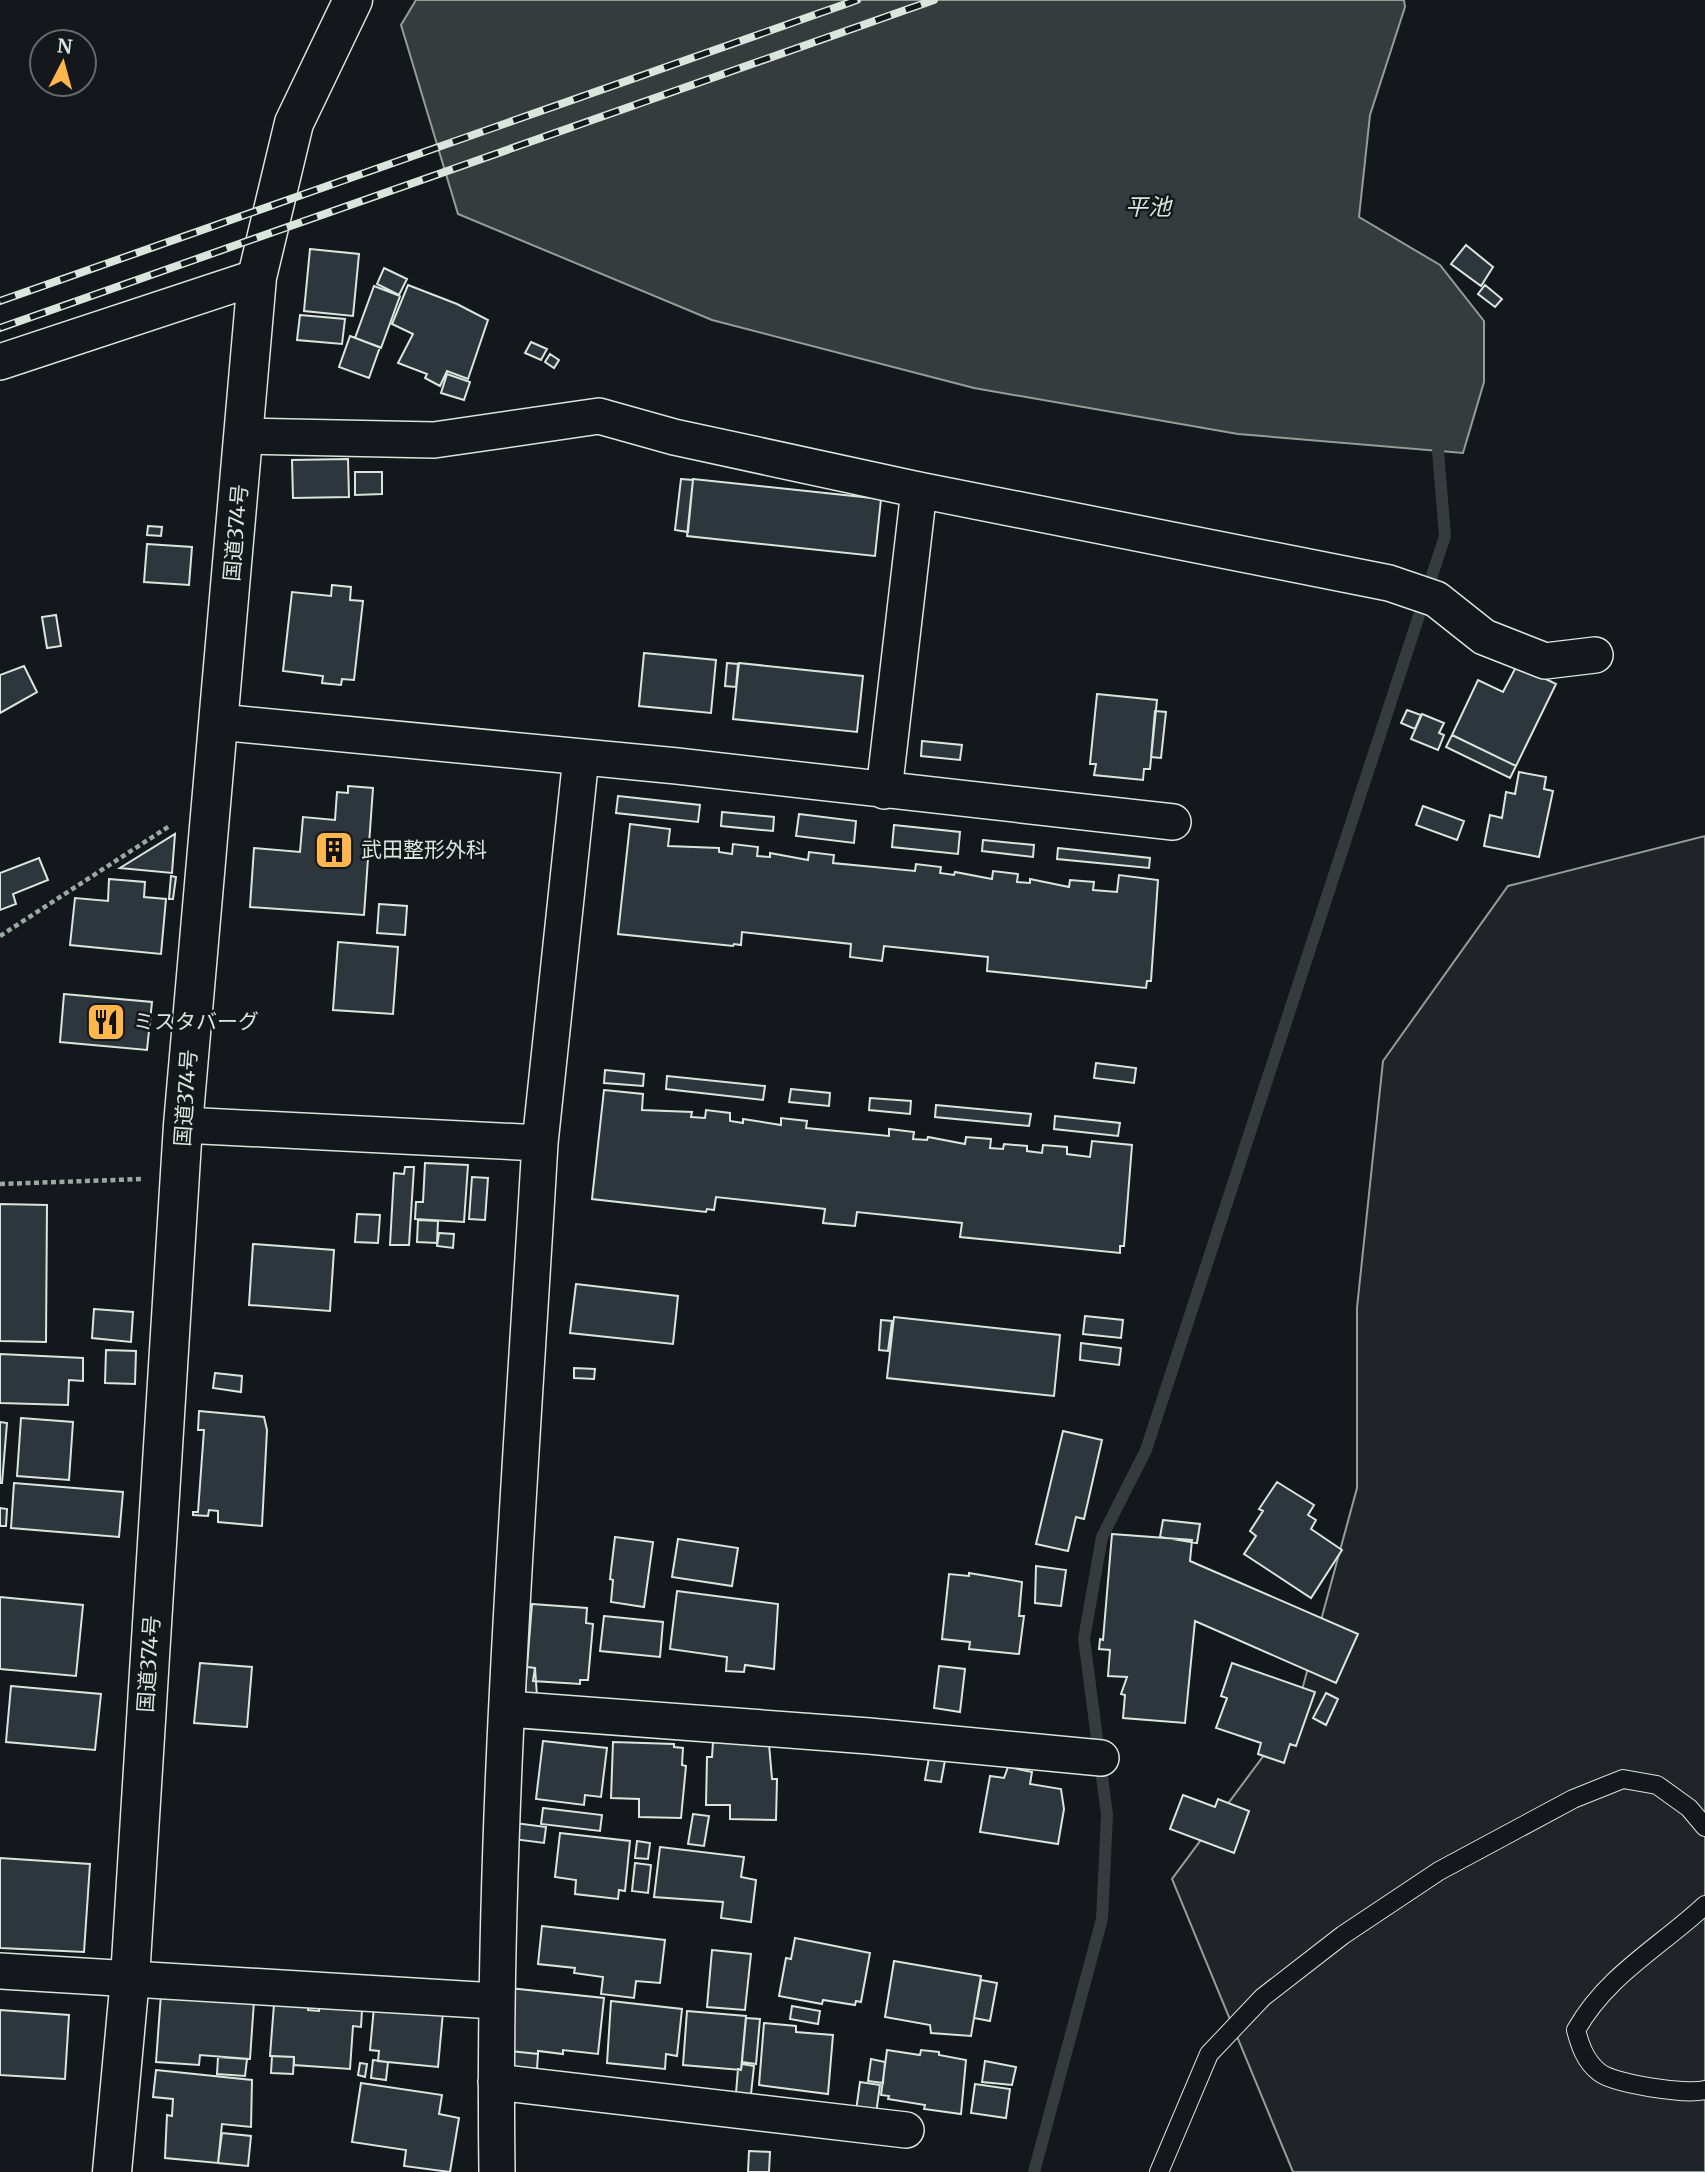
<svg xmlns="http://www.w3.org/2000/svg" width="1705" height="2172" font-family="Merriweather,'Noto Sans JP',serif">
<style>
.green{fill:#202428;stroke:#939e99;stroke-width:2}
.water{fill:#363b3e;stroke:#939e99;stroke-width:2}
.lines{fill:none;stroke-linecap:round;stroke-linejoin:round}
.stream{stroke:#363b3e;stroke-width:12}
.building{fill:#2c363c;stroke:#d8e6dc;stroke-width:2}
.service-casing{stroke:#d8e6dc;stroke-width:20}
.minor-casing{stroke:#d8e6dc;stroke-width:38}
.trunk-casing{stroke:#d8e6dc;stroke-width:41}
.path{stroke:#9da8a2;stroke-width:4.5;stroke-dasharray:5 3.5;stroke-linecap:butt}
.service{stroke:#14181c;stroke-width:18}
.minor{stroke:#14181c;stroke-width:35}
.trunk{stroke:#14181c;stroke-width:38}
.rail-casing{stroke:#d8e6dc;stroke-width:8}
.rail{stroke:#14181c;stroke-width:5;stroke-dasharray:16;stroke-linecap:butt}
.labels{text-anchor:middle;stroke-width:5;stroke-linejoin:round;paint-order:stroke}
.street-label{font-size:21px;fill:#d8e6dc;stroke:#14181c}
.poi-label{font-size:21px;fill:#d8e6dc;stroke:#14181c;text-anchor:start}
.water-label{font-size:23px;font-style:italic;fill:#d8e6dc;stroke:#14181c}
</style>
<rect width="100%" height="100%" fill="#14181c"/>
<path class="green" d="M1705,836V2172H1293L1172,1879L1296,1712L1357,1488V1308L1383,1061L1508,886Z"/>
<path class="water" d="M416,0H1404L1405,7L1370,115L1359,217L1440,265L1484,321V382L1463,453L1238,434L974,388L712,320L458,214L401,25Z"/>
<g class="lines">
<path class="stream" d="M1034,2172L1102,1919L1107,1815L1084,1639L1102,1537L1146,1450L1445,536L1438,451"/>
</g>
<path class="building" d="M1466,245L1493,267L1481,286L1451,264Z
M310,249L359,254L353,316L304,311Z
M384,268L407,279L399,295L377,284Z
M408,285L457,304L488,320L468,379L447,371L440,386L425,378L427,374L398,363L413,334L392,324Z
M1485,285L1502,299L1495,307L1478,294Z
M374,286L400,296L381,348L355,338Z
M300,315L345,319L342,344L297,340Z
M350,336L380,347L369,378L339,367Z
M531,342L547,349L541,360L525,353Z
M550,354L559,360L554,368L545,362Z
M447,374L470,382L464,400L441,393Z
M348,459L349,497L293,498L292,460Z
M355,472H382V494L355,495Z
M681,479L693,480L688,532L675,530Z
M693,479L881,499L875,556L687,536Z
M148,526L162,527L161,536L147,535Z
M147,544L192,547L189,585L144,582Z
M332,585L351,587L350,600L363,601L354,680L342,679L341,685L322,683L323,676L283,671L292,592L331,596Z
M56,615L61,646L47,648L42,617Z
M644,653L716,660L711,713L639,706Z
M727,663L738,664L736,687L725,686Z
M739,663L863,676L857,732L733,719Z
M1517,665L1556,684L1516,766L1452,735L1478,680L1503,692Z
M24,666L37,692L0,713V675Z
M1097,694L1157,700L1150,769H1144L1143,780L1094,775L1096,764H1090Z
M1407,710L1421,715L1415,729L1401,723Z
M1155,711L1166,712L1161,758L1151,757Z
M1422,714L1444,723L1439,733L1444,735L1438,750L1411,739Z
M1452,735L1516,766L1510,778L1446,747Z
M922,741L962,745L960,760L921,756Z
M1519,772L1546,777L1544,789L1553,791L1539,857L1484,846L1490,815L1502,818L1506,792L1515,794Z
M348,786L373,788L364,915L250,907L254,848L300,852L303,817L335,820L337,792L348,793Z
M618,796L700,805L698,822L616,813Z
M1423,806L1464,821L1457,840L1416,825Z
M722,812L774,817L773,831L721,826Z
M799,814L856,821L854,843L796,836Z
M630,824L670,829L668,846L719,848V852L732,854L733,844L758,847L757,856L770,857V853L808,860L809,852L834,855L833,863L915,871L916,864L941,867L940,873L954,875L955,872L992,879L993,871L1018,874L1017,882L1030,883V879L1069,887L1070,880L1094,882L1093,890L1117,892L1119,875L1158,880L1151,981H1147L1146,988L987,971L988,957L884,946L882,961L850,957L851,944L742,932L741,945L734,944L733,946L618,934Z
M894,825L960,832L958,854L892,847Z
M175,834L172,873L120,868Z
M983,840L1034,845L1033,857L982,851Z
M1058,848L1150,858L1149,868L1057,859Z
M39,858L48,880L13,894L16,904L0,910V873Z
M171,876L176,877L173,899H169Z
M109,879L145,882L144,897L166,899L161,954L70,945L75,898L108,901Z
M379,904L407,906L405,935L377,933Z
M338,942L398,947L393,1014L333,1010Z
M64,994L152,1002L147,1050L60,1042Z
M1096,1063L1136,1068L1134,1083L1094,1078Z
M605,1070L644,1074L643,1086L604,1083Z
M667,1076L765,1086L763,1100L666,1089Z
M791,1089L830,1093L829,1106L789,1102Z
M604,1090L643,1094L642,1110L692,1112L691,1117L705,1118L706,1110L730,1113V1121L743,1123V1119L781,1125V1118L807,1121L806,1128L889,1136V1129L914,1132L913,1139L927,1140L928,1137L965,1144L966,1137L991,1139L990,1148L1003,1149L1004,1144L1027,1146V1151L1042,1153L1043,1145L1067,1147V1154L1090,1157L1092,1141L1132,1145L1124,1246H1120V1253L960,1237L962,1223L857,1212L855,1226L823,1223L825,1209L716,1197L714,1210L707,1209L706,1212L592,1199Z
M870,1098L911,1101L910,1114L869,1110Z
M936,1105L1031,1114L1029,1126L935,1117Z
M1055,1116L1120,1123L1118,1136L1054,1129Z
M425,1163L468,1165L464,1222L415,1219L416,1202H423Z
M405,1167H414L409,1245H390L394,1173L404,1174Z
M472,1177L488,1178L485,1220L469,1219Z
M0,1204L47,1205L46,1342L0,1341Z
M357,1214L380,1215L378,1243L355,1242Z
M418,1220L438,1221L437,1243L417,1242Z
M439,1233L454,1234L453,1248L437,1246Z
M253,1244L334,1250L330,1311L249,1305Z
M576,1284L678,1296L673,1344L570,1333Z
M94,1309L133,1312L131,1342L92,1338Z
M1085,1316L1123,1320L1121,1338L1083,1334Z
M894,1317L1060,1335L1054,1396L887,1378Z
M881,1320L892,1321L888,1351L879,1350Z
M1081,1343L1121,1348L1119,1365L1080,1360Z
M106,1350L136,1351L135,1384L105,1383Z
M0,1354L83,1358V1381L69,1380L68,1405L0,1403Z
M574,1368L595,1369L594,1379L574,1378Z
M215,1373L242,1376L241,1392L213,1388Z
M199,1411L264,1417L267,1430L262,1526L218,1522V1511L209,1510L208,1516L193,1515V1512H198L204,1430H198Z
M21,1418L73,1422L69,1480L17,1476Z
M0,1422L7,1423L2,1483H0Z
M1063,1431L1102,1440L1084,1519L1076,1517L1068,1551L1036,1544Z
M1277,1482L1314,1505L1308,1515L1316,1520L1311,1529L1342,1550L1311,1598L1244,1554L1256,1536L1250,1531L1263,1511L1259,1509Z
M14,1483L123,1492L119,1537L11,1528Z
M0,1508L7,1509L6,1526H0Z
M1163,1520L1200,1524L1197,1543L1160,1537Z
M1112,1534L1192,1540L1190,1561L1358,1634L1336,1683L1195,1621L1185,1723L1123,1718L1125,1695L1121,1694L1127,1677L1108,1676L1110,1650L1099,1649L1100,1639L1103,1640Z
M615,1537L653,1542L644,1607L611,1602L613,1580L610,1579Z
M678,1539L738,1548L732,1586L672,1577Z
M1036,1566L1066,1570L1061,1606L1035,1603Z
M969,1573L1022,1582L1019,1616H1024L1019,1654L969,1649L970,1642L942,1639L949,1574L969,1576Z
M677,1591L778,1604L774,1669L745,1665L744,1672L726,1671L727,1657L670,1649Z
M0,1597L83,1605L76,1676L0,1669Z
M532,1604L587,1608L586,1623L593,1624L588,1680H580V1684L533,1681L535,1668L527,1667Z
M604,1616L663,1622L660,1657L600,1651Z
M200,1663L252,1667L247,1727L194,1723Z
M1232,1663L1315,1692L1296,1746L1290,1744L1284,1763L1258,1754L1261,1743L1216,1728L1227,1698L1221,1696Z
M939,1666L965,1669L960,1712L934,1708Z
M527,1667L535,1668L537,1696L525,1695Z
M11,1686L101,1694L95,1750L6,1742Z
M1326,1693L1338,1699L1326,1725L1313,1718Z
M543,1741L607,1748L601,1797L585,1795L584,1805L536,1799Z
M613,1742L674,1744V1747L683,1748L682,1765L686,1766L681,1818L639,1817V1799L611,1798Z
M713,1742L769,1744L772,1779H777L776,1820L730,1819V1805H706L707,1757H712Z
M930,1752L946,1755L941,1782L925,1780Z
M1008,1767L1032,1772L1030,1784L1061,1789L1064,1809L1058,1844L980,1832L990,1776L1004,1778Z
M1183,1795L1215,1807L1218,1799L1249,1811L1234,1853L1170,1829Z
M543,1808L602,1815L600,1831L541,1824Z
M693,1814L709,1816L704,1846L688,1844Z
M515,1823L546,1827L544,1843L513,1839Z
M560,1833L630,1841L625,1891L619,1890L618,1899L575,1894L576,1880L555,1877Z
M637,1841L650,1843L648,1859L635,1858Z
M660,1847L744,1857L741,1877L756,1880L751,1922L721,1918L723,1902L654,1897Z
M0,1858L90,1864L84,1952L0,1948Z
M635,1863L651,1865L648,1893L632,1891Z
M542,1926L665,1940L660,1983L636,1981L634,1998L601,1994L603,1977L574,1973L575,1968L538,1964Z
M795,1938L870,1953L861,2002L856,2001L855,2005L823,2000L822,2004L779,1996L786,1958L791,1959Z
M712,1950L751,1954L745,2010L707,2007Z
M894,1961L981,1976L971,2036L931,2033L930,2025L885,2017Z
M981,1980L997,1983L990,2021L974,2018Z
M509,1988L604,1998L598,2054L563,2050V2054L538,2051V2054L502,2050Z
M161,1994L254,2001L250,2059L200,2055L199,2065L156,2062Z
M611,2001L682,2009L677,2056L666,2054L665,2069L607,2063Z
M274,2004L308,2006V2010L319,2011V2007L362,2010L361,2027L353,2026L350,2069L294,2065V2057L270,2056Z
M792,2006L820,2011L818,2024L790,2019Z
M374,2007L443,2012L438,2067L378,2061L379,2051L370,2050Z
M0,2010L69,2015L65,2079L0,2075Z
M687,2011L746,2016L741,2070L683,2065Z
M746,2018L760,2019L756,2064L742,2062Z
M764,2023L796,2026V2032L833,2035L828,2094L759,2085Z
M887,2050L920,2055L921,2050L939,2052V2055L966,2060L961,2114L924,2109L925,2105L888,2099L889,2096L881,2095Z
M510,2051L538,2054L537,2069L509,2066Z
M272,2056L294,2057L293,2074L271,2073Z
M218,2057L247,2059L245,2076L217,2074Z
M871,2059L885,2062L883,2083L868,2081Z
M373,2060L388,2062L386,2080L371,2078Z
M985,2061L1016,2067L1012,2085L982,2082Z
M360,2063L367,2064L365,2077L358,2075Z
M742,2064L754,2066L751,2094L736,2093L738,2069L741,2070Z
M156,2070L252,2080L251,2127L222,2124L218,2163L165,2158L167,2115L172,2116L173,2099L153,2097Z
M860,2082L880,2085L876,2114L856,2111Z
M361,2083L442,2095L439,2114L459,2118L450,2172L404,2166L406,2150L352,2142Z
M975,2084L1010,2089L1006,2118L971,2113Z
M222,2133L251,2136L248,2166L218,2163Z
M749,2151L770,2152L769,2172H748Z"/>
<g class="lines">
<g class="service-casing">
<path id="service" d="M1705,1905C1660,1947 1607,1975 1576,2030C1580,2045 1585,2061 1599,2072C1613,2084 1687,2095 1705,2090
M1159,2172L1209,2054L1263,1997L1343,1935L1439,1871L1573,1799L1623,1779L1657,1785L1689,1808L1705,1827"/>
</g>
<g class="minor-casing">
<path id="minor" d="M0,362L257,277
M244,436L434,440L599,416L674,437L919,490L1389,583L1436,599L1484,637L1545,661L1595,655
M219,722L677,766L1173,822
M884,791L919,490
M183,1125L540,1143C520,1486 492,1829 497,2172
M540,1143L581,757
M507,1709L869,1736L1101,1758
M0,1971L495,2001
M496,2082L906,2130"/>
</g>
<g class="trunk-casing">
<path id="trunk" d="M112,2172L130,1978L183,1125L257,277L294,123L353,0"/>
</g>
<path class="path" d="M0,936L171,825
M0,1184L143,1179"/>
<use href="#service" class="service"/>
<use href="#minor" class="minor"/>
<use href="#trunk" class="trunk"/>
<g class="rail-casing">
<path id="rail" d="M0,301L857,0
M0,328L934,0"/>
</g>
<use href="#rail" class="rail"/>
</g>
<defs>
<g id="building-square" transform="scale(2.0125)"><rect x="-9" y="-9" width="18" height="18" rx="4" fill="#ffb74d" stroke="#14181c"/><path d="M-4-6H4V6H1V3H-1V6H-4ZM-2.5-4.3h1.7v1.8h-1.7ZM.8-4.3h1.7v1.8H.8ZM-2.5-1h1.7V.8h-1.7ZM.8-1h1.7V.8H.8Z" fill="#111"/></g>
<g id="restaurant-square" transform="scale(2.0125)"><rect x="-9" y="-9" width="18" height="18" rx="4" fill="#ffb74d" stroke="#14181c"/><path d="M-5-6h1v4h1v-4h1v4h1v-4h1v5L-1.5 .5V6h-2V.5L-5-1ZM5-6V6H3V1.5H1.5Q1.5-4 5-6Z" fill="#111"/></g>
</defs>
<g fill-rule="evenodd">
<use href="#building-square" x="334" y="850"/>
<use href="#restaurant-square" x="106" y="1022"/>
</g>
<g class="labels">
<g class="street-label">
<text transform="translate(236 533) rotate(-85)" y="7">国道374号</text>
<text transform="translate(186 1098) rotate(-86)" y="7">国道374号</text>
<text transform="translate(149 1664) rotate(-86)" y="7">国道374号</text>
</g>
<g class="poi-label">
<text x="361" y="857">武田整形外科</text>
<text x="133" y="1029">ミスタバーグ</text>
</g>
<g class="water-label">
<text x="1148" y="215">平池</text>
</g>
</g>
<g transform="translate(63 63) rotate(6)"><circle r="33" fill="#14181c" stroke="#626a69" stroke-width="2"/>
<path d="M0-5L12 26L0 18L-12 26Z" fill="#ffb74d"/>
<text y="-10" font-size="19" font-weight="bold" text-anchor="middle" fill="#d8e6dc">N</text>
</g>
</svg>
